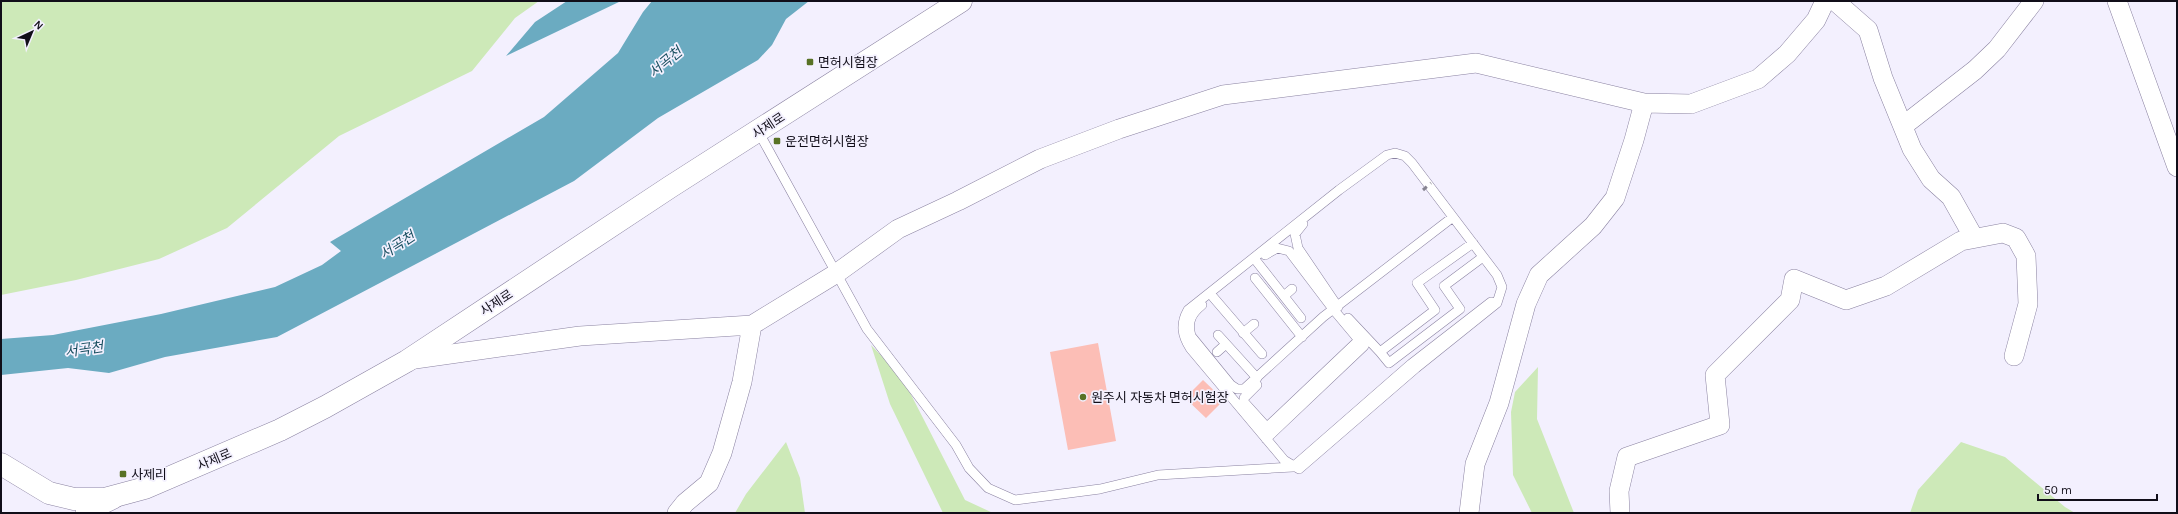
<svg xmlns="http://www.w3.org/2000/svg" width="2178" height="514" font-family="Karla,'Noto Sans KR',sans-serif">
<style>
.green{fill:#cde9b8}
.water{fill:#6babc1}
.building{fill:#fcbeb6}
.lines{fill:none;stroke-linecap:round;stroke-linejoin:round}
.service-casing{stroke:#8a82a1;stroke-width:10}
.minor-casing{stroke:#8a82a1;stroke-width:20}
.tertiary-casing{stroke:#8a82a1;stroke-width:23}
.service{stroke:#fff;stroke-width:9}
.minor{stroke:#fff;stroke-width:19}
.tertiary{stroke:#fff;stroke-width:22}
.rail{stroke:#878491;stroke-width:3;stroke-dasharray:5 5;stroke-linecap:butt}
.poi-dot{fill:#587225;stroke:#f3f0fe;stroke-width:1.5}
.labels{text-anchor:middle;stroke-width:3.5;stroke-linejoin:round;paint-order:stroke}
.poi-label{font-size:13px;fill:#110e19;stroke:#f3f0fe;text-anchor:start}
.street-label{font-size:13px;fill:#110e19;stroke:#f3f0fe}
.water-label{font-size:14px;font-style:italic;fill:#194f60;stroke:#f3f0fe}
</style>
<rect width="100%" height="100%" fill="#f3f0fe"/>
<path class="green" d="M1,1H539L515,18L472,71L339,136L227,228L159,259L76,280L1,295Z
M871,345L902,377L965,500L993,513H943L890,404Z
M1538,367L1537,419L1574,513H1532L1513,475L1511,412L1515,392Z
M786,442L800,478L805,513H735L746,494Z
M1961,442L2005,457L2065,507L2075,513H1910L1918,490Z"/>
<path class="water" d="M567,1H621L506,56L535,22Z
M652,1H809L786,19L772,45L758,60L658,118L574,181L277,337L165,357L109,373L68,368L1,375V339L53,335L161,314L275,287L322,265L341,251L330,242L544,117L618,53L643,12Z"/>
<path class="building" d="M1098,343L1116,441L1068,450L1050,352Z
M1203,380L1224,400L1206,418L1185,398Z"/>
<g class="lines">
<g class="service-casing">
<path id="service" d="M758,131L867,329L956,445L969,468L988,488L1015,500L1100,489L1158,475L1293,467L1411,364L1491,302L1497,303
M1395,153L1405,156L1412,163L1497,275L1502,287L1497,303L1416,368L1299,469L1284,460L1190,348C1182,335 1180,324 1188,310L1339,190L1387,155Z
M1303,224L1295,234L1298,248L1338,307
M1265,255L1277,248L1289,251L1333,309L1364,346L1266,439
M1257,262L1301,318
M1255,278L1302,337
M1284,296L1292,289
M1213,297L1262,354
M1202,305C1191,314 1187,322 1191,336L1231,385L1237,389H1244L1323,317L1453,217
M1348,318L1380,352L1435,310L1417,283L1473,243
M1243,333L1254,324
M1218,335L1257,378
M1217,352L1226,344
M1380,352L1389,363L1460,309L1444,286L1483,257
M1257,385L1244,398V402L1272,433
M1263,431L1359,340"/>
</g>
<g class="minor-casing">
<path id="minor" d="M1835,1L1868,30L1883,78L1912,149L1931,179L1951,197L1974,238
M2117,1L2177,167
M1903,126L1975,70L1997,49L2034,1
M408,360L580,336L752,325L837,273L898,229L958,201L1040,159L1119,129L1223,95L1476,63L1644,103L1691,104L1758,79L1787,54L1816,20L1825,1
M85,513L114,499
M677,513L685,503L709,483L722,453L742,382L752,325
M1469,513L1475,464L1499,403L1526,304L1539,275L1593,226L1615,198L1634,140L1644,103
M1620,513L1619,491L1627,457L1720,425L1715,375L1790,300L1794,279L1846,300L1886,286L1961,241L2003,233L2016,238L2026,256L2028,304L2014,356"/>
</g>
<g class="tertiary-casing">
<path id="tertiary" d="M1,464L49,493L74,499H104L145,488L280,430L325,407L407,361L670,187L961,1"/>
</g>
<use href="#service" class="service"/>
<use href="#minor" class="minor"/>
<use href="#tertiary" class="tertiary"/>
<path class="rail" d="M1423,190L1431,183"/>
</g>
<g class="poi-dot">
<rect x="806" y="58" width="8" height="8" rx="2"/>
<rect x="773" y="137" width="8" height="8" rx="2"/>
<circle cx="1083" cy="397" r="4"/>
<rect x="119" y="470" width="8" height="8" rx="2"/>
</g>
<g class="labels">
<g class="poi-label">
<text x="818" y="67">면허시험장</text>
<text x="785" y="146">운전면허시험장</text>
<text x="1091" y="402">원주시 자동차 면허시험장</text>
<text x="131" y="479">사제리</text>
</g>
<g class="street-label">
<text transform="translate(768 125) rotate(-33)" y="5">사제로</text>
<text transform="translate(496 302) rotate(-33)" y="5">사제로</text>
<text transform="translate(214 459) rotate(-23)" y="5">사제로</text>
</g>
<g class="water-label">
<text transform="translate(665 62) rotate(-40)" y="5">서곡천</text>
<text transform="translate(397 245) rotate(-33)" y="5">서곡천</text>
<text transform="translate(84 349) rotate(-8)" y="5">서곡천</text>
</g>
</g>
<rect width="2178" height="514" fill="none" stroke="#110e19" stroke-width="4"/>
<g transform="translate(32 32) rotate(44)" stroke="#f3f0fe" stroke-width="3" paint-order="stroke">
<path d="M0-3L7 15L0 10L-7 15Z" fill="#110e19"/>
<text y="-6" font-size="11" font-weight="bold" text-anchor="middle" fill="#110e19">N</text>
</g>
<path d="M2038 494v6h119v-6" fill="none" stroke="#110e19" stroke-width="2"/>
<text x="2044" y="494" font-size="12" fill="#110e19" stroke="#f3f0fe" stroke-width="3" paint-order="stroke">50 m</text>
</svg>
